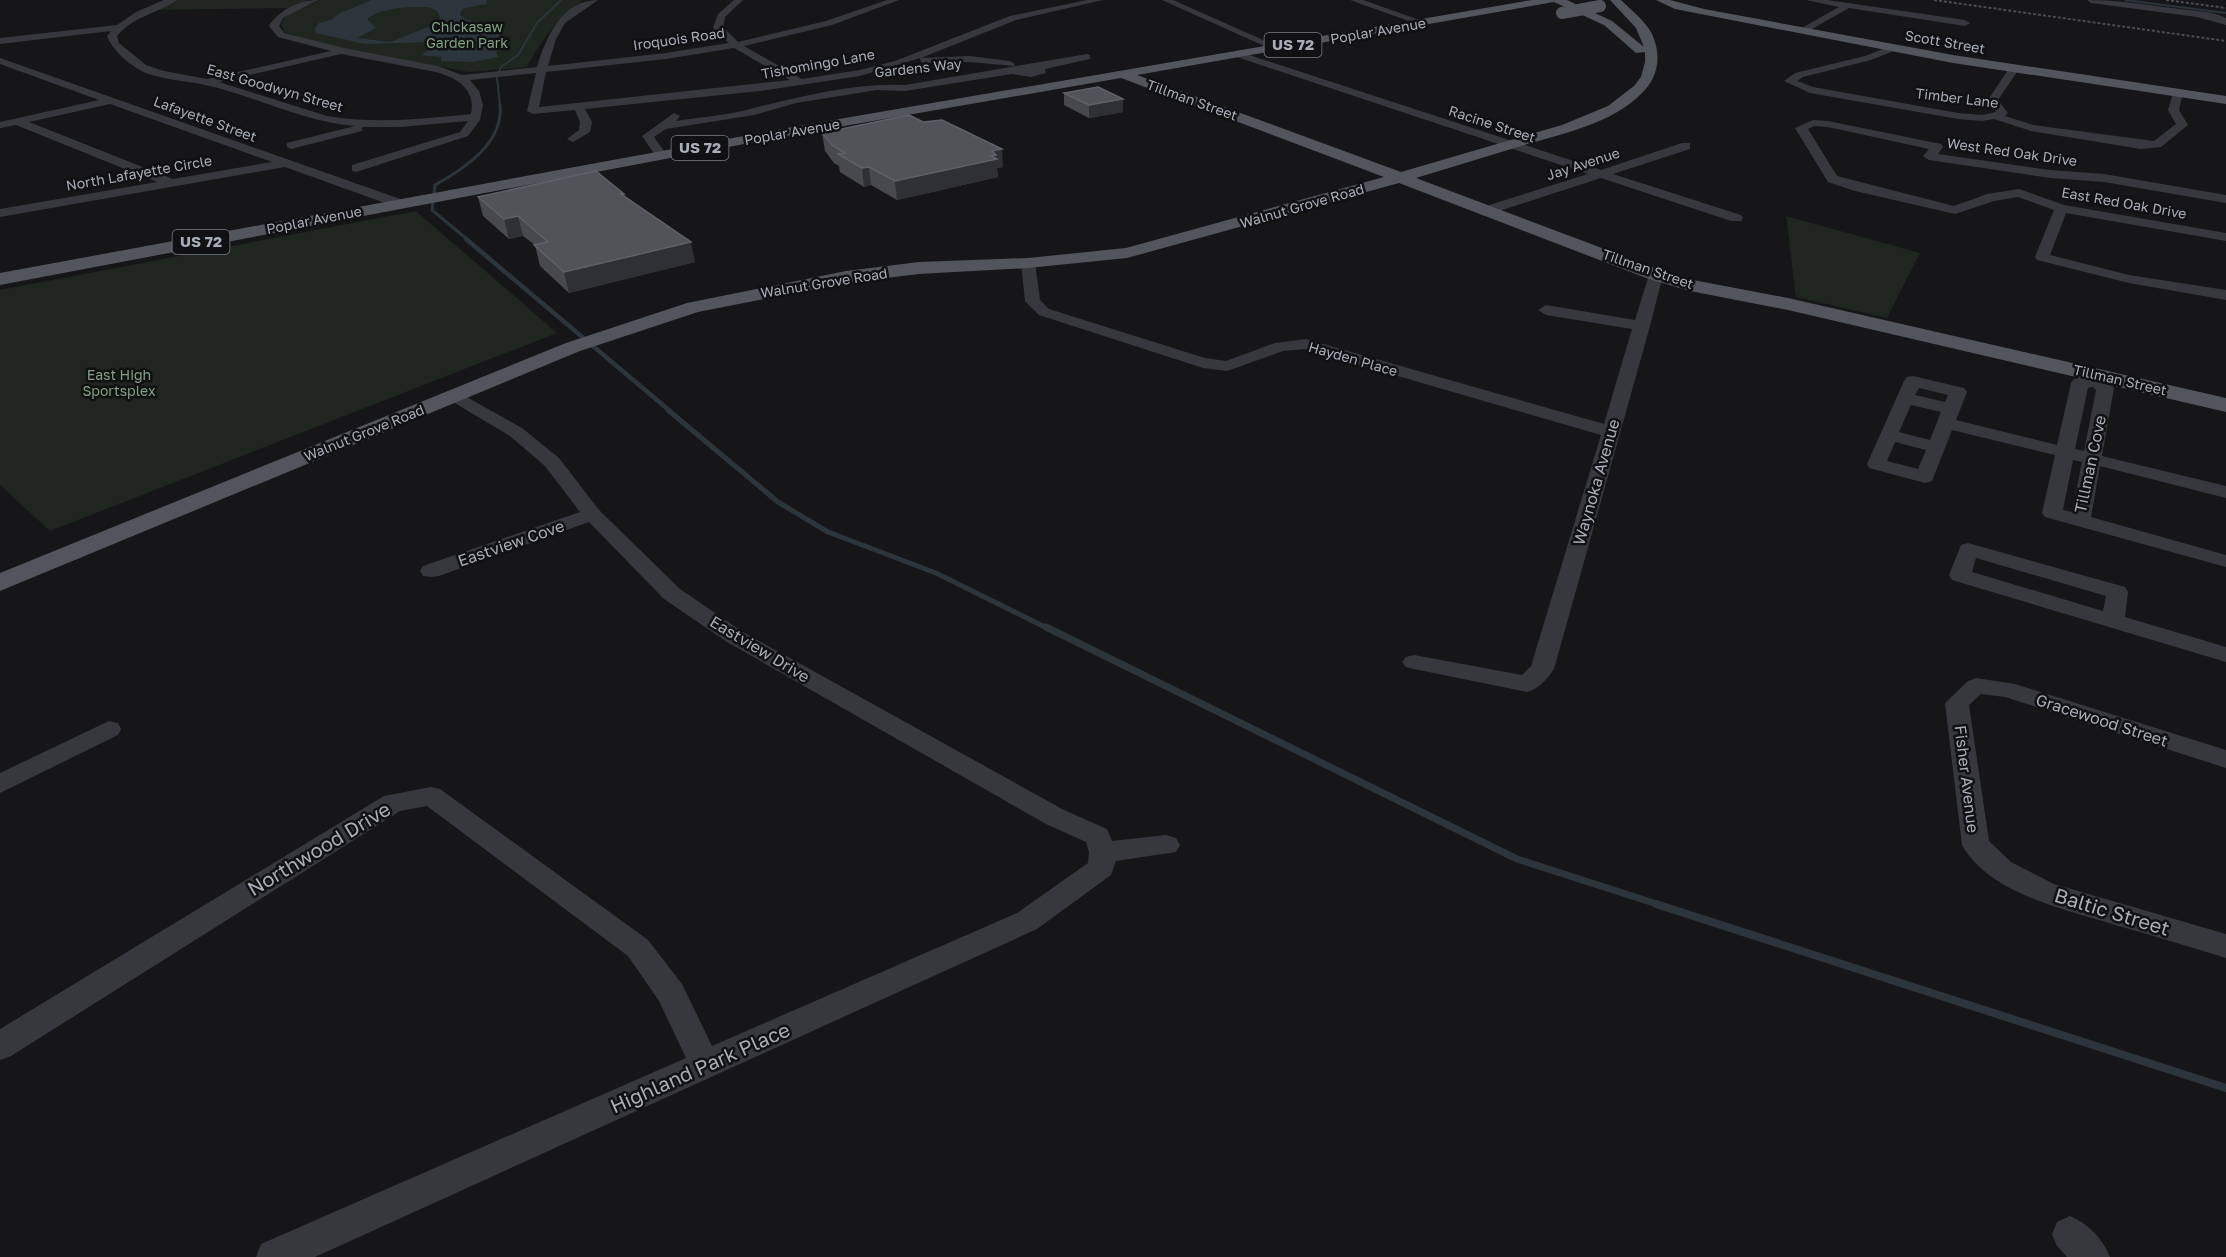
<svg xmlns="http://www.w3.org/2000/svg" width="2226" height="1257" font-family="'Golos Text',sans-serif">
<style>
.green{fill:#1e261f}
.water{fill:#2c353c;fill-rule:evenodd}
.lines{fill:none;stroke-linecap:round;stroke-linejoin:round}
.stream-far5{stroke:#2c353c;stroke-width:2}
.stream-far4{stroke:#2c353c;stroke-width:3}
.stream-far3{stroke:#2c353c;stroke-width:4.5}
.stream-far2{stroke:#2c353c;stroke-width:5}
.stream-far1{stroke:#2c353c;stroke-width:7}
.stream{stroke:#2c353c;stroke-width:8}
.minor{fill:#37383d;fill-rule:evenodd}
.major{fill:#53555c;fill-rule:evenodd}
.rail{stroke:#4a4c52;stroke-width:2;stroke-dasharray:3 2;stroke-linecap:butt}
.major-bridge{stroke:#53555c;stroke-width:12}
.wall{fill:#47494d}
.shaded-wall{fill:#2f3033}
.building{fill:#525359;stroke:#5f6168;stroke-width:1.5}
.labels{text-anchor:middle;stroke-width:5;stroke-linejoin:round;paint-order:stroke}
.far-park-label{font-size:14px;fill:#7fa381;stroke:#111113}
.far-street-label{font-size:14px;fill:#a8adb8;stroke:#111113}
.shield{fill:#111113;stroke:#7b7e86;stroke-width:1.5}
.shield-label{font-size:15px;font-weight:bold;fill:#a8adb8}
.street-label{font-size:16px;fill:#a8adb8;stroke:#111113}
.near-street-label{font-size:20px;fill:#a8adb8;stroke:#111113}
</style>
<rect width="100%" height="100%" fill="#161618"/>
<path class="green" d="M178,0H309L288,8L151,10Z
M319,0H583C557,17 542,40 527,67L469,72L315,43L284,32L281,23L287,15Z
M416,211L557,333L50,531L0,485V290Z
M1786,216L1920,253L1887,318L1796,297Z"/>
<path class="water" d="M372,0H487L486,4L462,9L460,15L465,19L497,29L500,34L498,40L501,41L499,44L503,47L496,52L498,57L473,62L441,61V57L421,55L432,48L430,47L434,44L430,42L365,44L316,33L315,28L319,23L333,19L338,14ZM426,7C437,9 439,11 441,22L390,42L357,38L376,28L367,19C383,7 407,7 426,7Z"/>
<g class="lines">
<path class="stream-far5" d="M2125,0L2226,13
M500,106L497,77L501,67L518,55L537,23L561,0"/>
<path class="stream-far4" d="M468,240L432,210L435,185C464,169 504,143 500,105"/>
<path class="stream-far3" d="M466,239L670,411"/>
<path class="stream-far2" d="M668,410L778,502L828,532L936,573L1049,629"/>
<path class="stream-far1" d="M1046,627L1517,859L1660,905"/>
<path class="stream" d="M1656,904L2226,1088"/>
<path class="minor" d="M164,0H177C157,14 135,15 117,36L119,43L146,65L164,71L207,79L331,51L278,37L269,26C279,10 299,0 318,0L283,18L279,26L284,33L344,48L438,66L462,75L537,67C546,37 562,0 598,0L565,23L556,39L548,66L666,53L729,43L713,28L718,14L734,0H743L725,17L723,27L738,42L826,21L887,0H899L832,25L744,46L802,79L860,70L895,61L1010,16L1087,0H1103L1016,20L921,58L970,56L1010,61L1015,64L1014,66L970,62L924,63L921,62L920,58L860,76L760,91L585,109L592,122L590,132L573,142L567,139L579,130L580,122L575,110L533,114L527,111L536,73L470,80L479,91L483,105L480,120L468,136L356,172L352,171V165L460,132L468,121L400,127H362V131L291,149L287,147V143L355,126C302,122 256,96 205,85C184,80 157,80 138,69C126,62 112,49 107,36L111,31L0,44V38L117,25L136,12ZM734,48L790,80L539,107L546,72L666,59ZM341,54L436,72C458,78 476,90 471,114C422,119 375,124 327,116L219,82Z
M1162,0H1173L1281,48L1273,50Z
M1350,0H1363L1428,23L1420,25Z
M1806,0H1827L1965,20L1970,23L1965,26L1849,8L1803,34L1798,31L1800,29L1839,7Z
M2087,0C2118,0 2149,5 2180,9C2195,11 2213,11 2226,18V25L2197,17L2091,3Z
M1893,45L1898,48L1896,50L1871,60L1803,77L1797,81L1813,87L1958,113L1982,115L1996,112L1988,100L2010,67L2014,66L2019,69L1998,100L2008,113L2005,116L2033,125L2154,141L2176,124L2168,110L2173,93L2178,90L2183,93L2179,110L2188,125L2161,147L2141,149L2031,131L1994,119L1982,121L1958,119L1810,93L1784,81L1795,73L1865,56Z
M1240,52L1601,170L1682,143H1690V149L1613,174L1741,215L1743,218L1741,221H1731L1601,178L1493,213H1483L1481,210L1483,207L1588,174L1237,57L1235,55Z
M1087,54L1090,55V59L1045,69L1046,73L1031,77L1012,74L905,91L877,90L796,103L754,115L666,129L654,137L667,155L661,159L657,158L642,136L674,113L680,116L676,121C702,117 729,115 754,108C804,96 853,83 905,85Z
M0,58L406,201L408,204L406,207H396L285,167L0,217V209L157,182L16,125L0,128V122L99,100L0,64ZM110,104L272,162L173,179L29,122Z
M1813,120L1828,121L1941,144L1943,147L1938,154L2050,170L2104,174L2226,195V203L2104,182L2050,178L1929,160L1923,156L1929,149L1828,127L1814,126L1808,129L1837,176L1954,206L1987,194L2019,189L2064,205L2226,233V241L2066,213L2050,255L2129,275L2226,290V300L2129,283L2037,260L2035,257L2054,210L2018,197L1994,201L1955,214L1855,191L1828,182L1795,128Z
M1028,259L1035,263L1040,300L1049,309L1205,358L1226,361L1275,343L1306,339L1604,424L1632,329L1546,315L1538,310L1546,305L1635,320L1649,275L1651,272H1661L1663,275L1650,326L1554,669C1547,679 1539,689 1527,692L1414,669L1406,667L1402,662L1406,657L1414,655L1522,675L1531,666L1601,435L1305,349L1283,351L1227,371L1203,368L1039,315L1025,301L1021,263Z
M1913,376L1964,388L1967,392L1956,420L2057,445L2071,383L2074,379C2089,376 2103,375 2114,388L2102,456L2226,486V498L2100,466L2091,517L2226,555V567L2045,517L2042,513L2055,455L1952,430L1932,481L1925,483L1869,468L1867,464L1904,381L1907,377ZM2093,387L2096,390L2084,451L2075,449L2088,388ZM1919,388L1948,395L1945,402L1915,395ZM1911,405L1941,412L1930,440L1899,432ZM1895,442L1926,450L1918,469L1887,461ZM2073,460L2082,462L2072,512L2063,510Z
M454,390L522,428L559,458L599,510L680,589L743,632L1064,810L1107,829L1112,841L1166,835L1176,838L1180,845L1176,852L1116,861L1111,875L1037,929L315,1257H256L261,1244L686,1058L659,1001L628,956L427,806L400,811L11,1056L0,1060V1029L384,796L431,787L440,789L648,940L682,984L712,1046L1017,913L1088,863L1089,852L1086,842L1046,824L727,642L664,599L589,522L439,576L431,577L423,576L420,571L423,566L580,512L545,466L510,436L448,399L445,395L448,391Z
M1968,543L2125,587L2128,592L2125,617L2226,647V662L1952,580L1949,575L1961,545ZM1976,558L2106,596L2103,611L1972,572Z
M1976,678L2015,684L2226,750V768L2005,697L1981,694L1969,705L1989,841L2011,862L2054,884L2226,934V958C2190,947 2155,936 2119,926C2069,910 1990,895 1962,845L1945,703L1968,681Z
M109,721L118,723L121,729L118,735L0,793V773Z
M2070,1216C2089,1224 2103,1239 2110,1257H2067L2057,1246L2052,1234L2057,1222Z"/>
<path class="major" d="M1532,0H1567L1612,21L1644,47L1636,28L1610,0H1621C1633,12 1651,25 1655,42C1661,61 1656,80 1642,93C1612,124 1561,134 1521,146C1486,157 1451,167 1416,178L1663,271L1693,280L1788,298L2226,398V412L1788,310L1690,291L1649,279L1399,183L1127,258L1028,268L919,274L846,283L698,312L580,351L0,591V573L566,343L687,303L846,271L919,262L1028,258L1126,248L1384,177L1121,78L781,137L0,285V273L781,129ZM1554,2L1604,25L1636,53L1645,52V62L1641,77L1634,86L1608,106L1562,125L1401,172L1137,75Z
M1656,0H1670L1704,9L1953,55L2226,96V104L1953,63L1675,9Z"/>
<path class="rail" d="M1934,0L2226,41
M2166,0L2226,8"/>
<path class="major-bridge" d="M1562,13L1600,6"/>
</g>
<path class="wall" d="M1064,93L1123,99V112L1089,118L1064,105Z
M822,133L1003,167L997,168L998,177L897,200L871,185L864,187L840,172L839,166L834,163L825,151Z
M478,197H625L695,262L569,293L540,266L535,245L523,236L509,239L483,216Z"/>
<path class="shaded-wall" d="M1123,99V112L1089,118V105Z
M1002,149L1003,167L997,168L998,177L897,200L895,181Z
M869,167L871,185L864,187L862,168Z
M518,216L523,236L509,239L504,219Z
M691,242L695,262L569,293L564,272Z"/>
<path class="building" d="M1098,87L1123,99L1089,105L1064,93Z
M909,115L923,122L942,120L1002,149L992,151L996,155L991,156L997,159L895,181L869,167L862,168L838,154L845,153L832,145L822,133Z
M596,171L624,194H621L691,242L564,272L534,245L548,242L518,216L504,219L478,197Z"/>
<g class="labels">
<g class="far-park-label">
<text x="467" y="32">Chickasaw<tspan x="467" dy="16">Garden Park</tspan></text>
<text x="119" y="380">East High<tspan x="119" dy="16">Sportsplex</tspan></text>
</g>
<g class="far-street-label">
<text transform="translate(1378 31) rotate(-10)" y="5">Poplar Avenue</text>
<text transform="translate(679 39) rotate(-8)" y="5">Iroquois Road</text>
<text transform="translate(1945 42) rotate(10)" y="5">Scott Street</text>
<text transform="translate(818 64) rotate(-10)" y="5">Tishomingo Lane</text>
<text transform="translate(918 68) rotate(-6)" y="5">Gardens Way</text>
<text transform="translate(275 88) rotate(16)" y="5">East Goodwyn Street</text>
<text transform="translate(1957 98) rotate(7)" y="5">Timber Lane</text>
<text transform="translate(1192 100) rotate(20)" y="5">Tillman Street</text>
<text transform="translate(205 119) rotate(20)" y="5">Lafayette Street</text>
<text transform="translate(1492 124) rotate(18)" y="5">Racine Street</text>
<text transform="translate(792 132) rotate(-10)" y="5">Poplar Avenue</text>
<text transform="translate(2012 152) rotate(8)" y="5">West Red Oak Drive</text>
<text transform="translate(1583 164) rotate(-18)" y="5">Jay Avenue</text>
<text transform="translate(139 173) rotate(-10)" y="5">North Lafayette Circle</text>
<text transform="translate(2124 203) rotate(10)" y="5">East Red Oak Drive</text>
<text transform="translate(1302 206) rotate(-16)" y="5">Walnut Grove Road</text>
<text transform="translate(314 220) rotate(-11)" y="5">Poplar Avenue</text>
<text transform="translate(1648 269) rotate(19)" y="5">Tillman Street</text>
<text transform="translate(824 283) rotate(-9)" y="5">Walnut Grove Road</text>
<text transform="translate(1353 359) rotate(16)" y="5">Hayden Place</text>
<text transform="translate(2120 380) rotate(13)" y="5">Tillman Street</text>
<text transform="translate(364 433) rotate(-22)" y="5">Walnut Grove Road</text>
</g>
<g class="shield">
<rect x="1264.5" y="33" width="57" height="24" rx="4.5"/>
<rect x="671.5" y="136" width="57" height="24" rx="4.5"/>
<rect x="172.5" y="230" width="57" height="24" rx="4.5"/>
</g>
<g class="shield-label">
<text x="1293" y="50">US 72</text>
<text x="700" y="153">US 72</text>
<text x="201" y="247">US 72</text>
</g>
<g class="street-label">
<text transform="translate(2090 464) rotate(-78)" y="6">Tillman Cove</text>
<text transform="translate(1596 482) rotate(-74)" y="6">Waynoka Avenue</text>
<text transform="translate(511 543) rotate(-19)" y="6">Eastview Cove</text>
<text transform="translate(760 649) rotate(31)" y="6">Eastview Drive</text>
<text transform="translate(2102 720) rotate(18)" y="6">Gracewood Street</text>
<text transform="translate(1967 779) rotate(83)" y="6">Fisher Avenue</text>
</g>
<g class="near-street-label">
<text transform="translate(319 849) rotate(-31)" y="7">Northwood Drive</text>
<text transform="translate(2112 912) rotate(17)" y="7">Baltic Street</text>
<text transform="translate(700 1068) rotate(-24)" y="7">Highland Park Place</text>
</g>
</g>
</svg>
